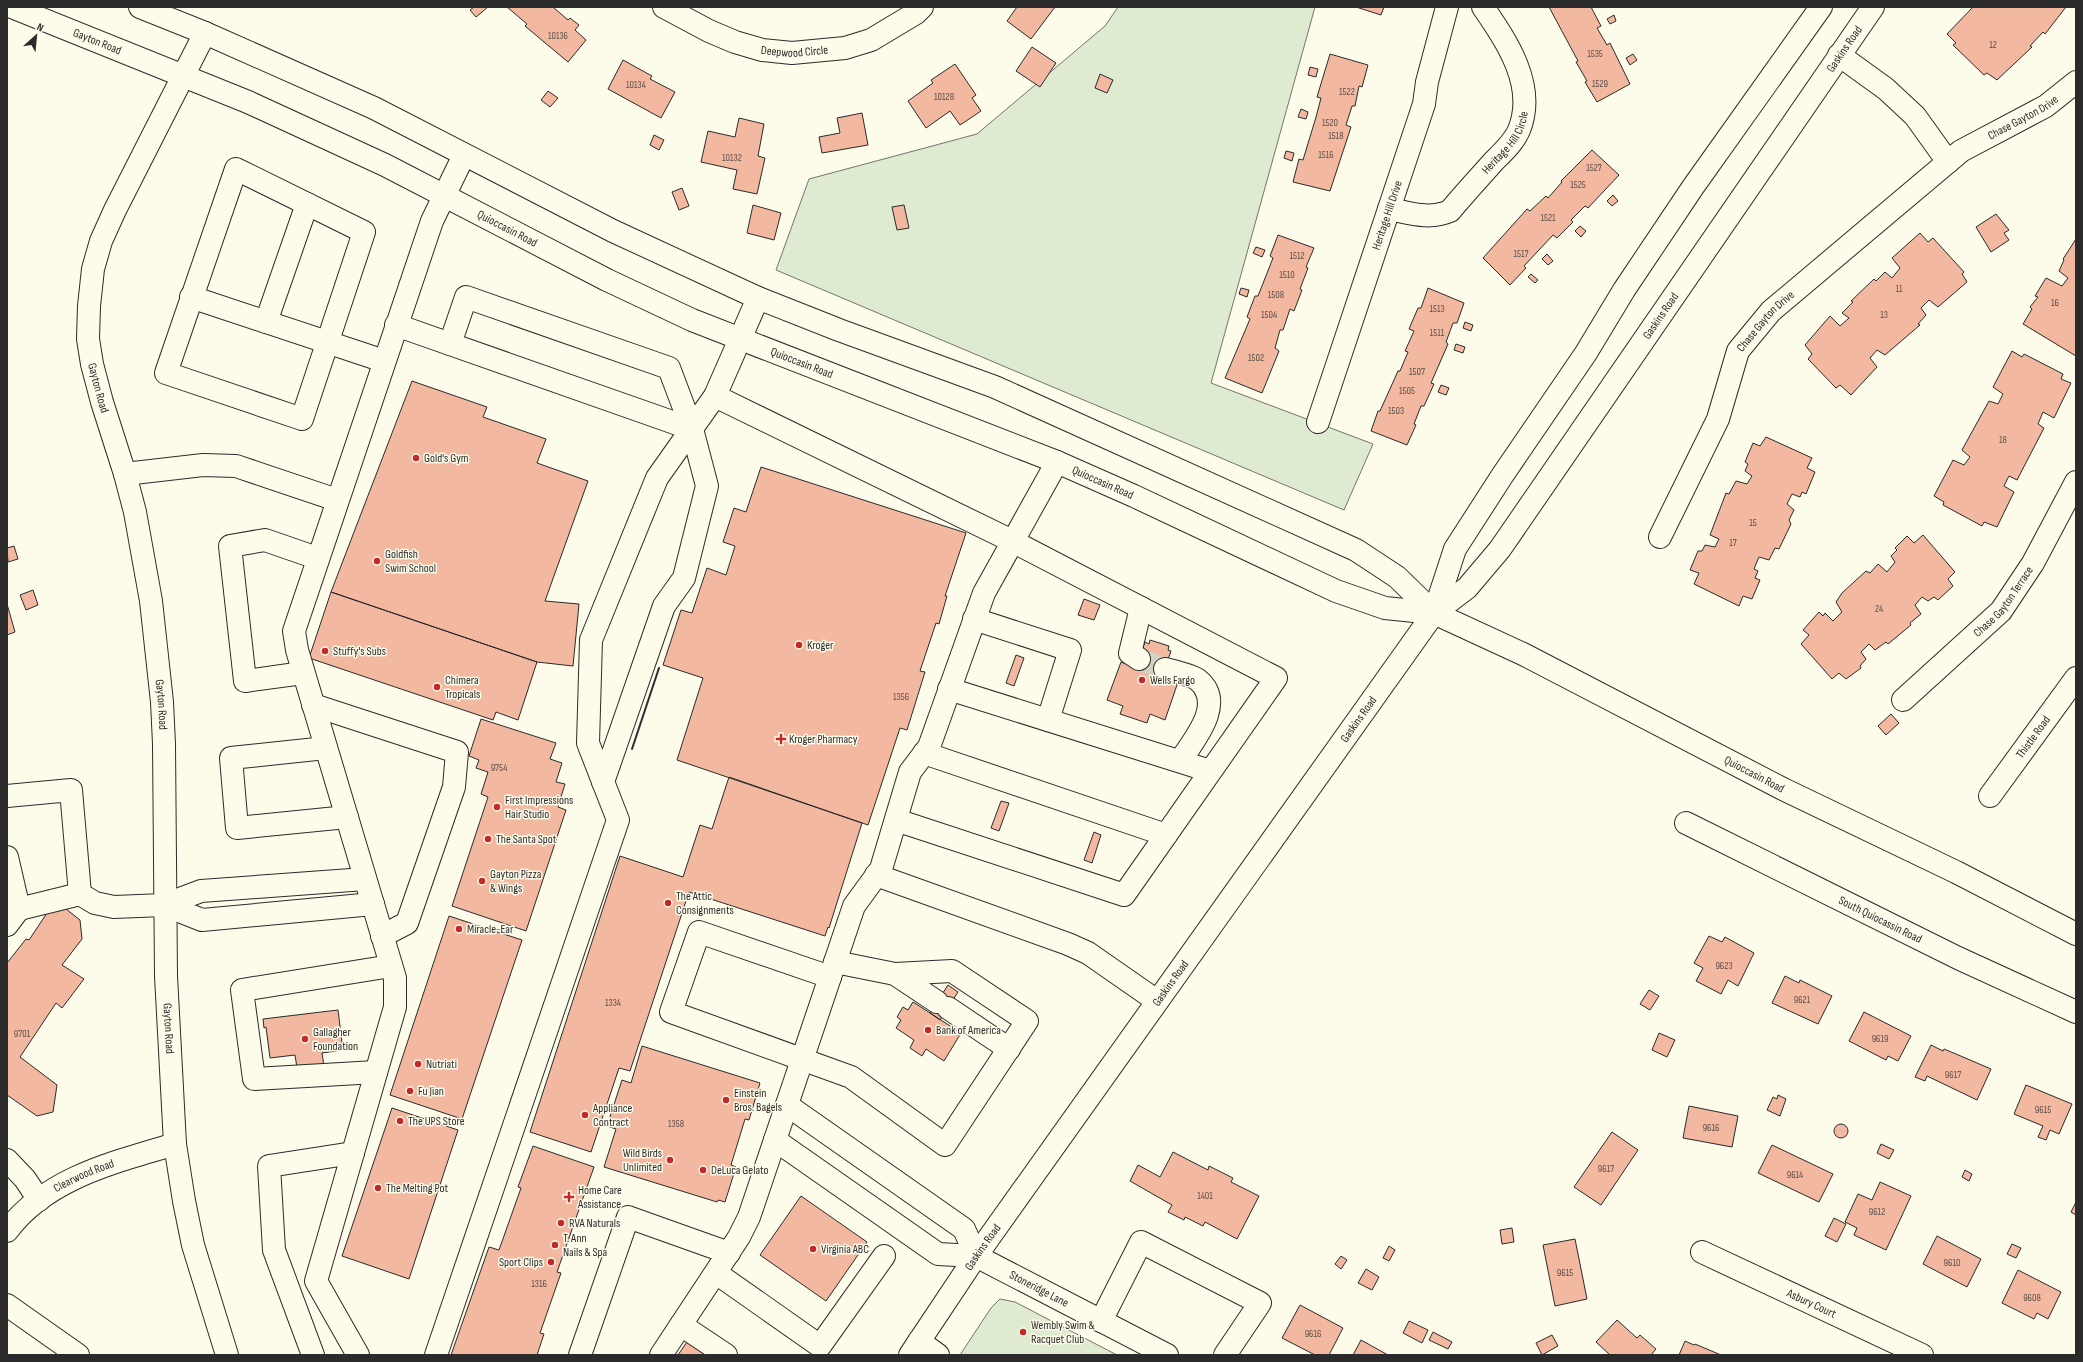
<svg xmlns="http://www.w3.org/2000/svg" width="2083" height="1362" font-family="'Sofia Sans Condensed',sans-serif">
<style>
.green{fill:#deebd1;stroke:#74746e}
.building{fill:#f2b8a0;stroke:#2b2b2b}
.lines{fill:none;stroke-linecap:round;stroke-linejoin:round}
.minor-tunnel{stroke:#d3d1c4;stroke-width:22;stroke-dasharray:22 11;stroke-linecap:butt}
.minor-casing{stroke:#2b2b2b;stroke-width:24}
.major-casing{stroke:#2b2b2b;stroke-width:24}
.minor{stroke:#fdfbea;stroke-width:22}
.major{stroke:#fdfbea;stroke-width:22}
.wall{stroke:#2b2b2b;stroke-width:2}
.poi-dot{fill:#c62828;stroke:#fdfbea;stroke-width:1.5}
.labels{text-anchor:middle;stroke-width:3;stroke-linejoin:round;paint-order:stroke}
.number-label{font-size:10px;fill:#5d4e48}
.street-label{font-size:12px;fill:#2b2b2b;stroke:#fdfbea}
.poi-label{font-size:12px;fill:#2b2b2b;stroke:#fdfbea;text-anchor:start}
</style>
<rect width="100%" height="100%" fill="#fdfbea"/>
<path class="green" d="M1118,7H1315L1211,383L1373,444L1344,510L776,270L809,179L977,134L1105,26Z
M1000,1299L1015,1302L1117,1355H960L991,1308Z"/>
<path class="building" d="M474,7H488L476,17L470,10Z
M507,7H553L568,20L570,18L579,25L575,30L586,40L568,62L525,26L527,24Z
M1017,7H1055L1031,39L1007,21Z
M1356,7H1384L1381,15Z
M1549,7H1591L1601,26L1597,28L1607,45L1610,43L1630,84L1597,102L1585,82L1587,81L1576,62L1578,61Z
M1973,7H2066L2045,34L2043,32L2030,46L2032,47L1997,80L1987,73L1984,75L1953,45L1956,43L1947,34Z
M1614,15L1616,21L1610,24L1607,19Z
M1032,47L1056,63L1040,87L1016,71Z
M1330,54L1368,65L1362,87L1359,86L1355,106H1352L1346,125L1351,127L1330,191L1293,182L1299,159L1303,160L1316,117L1321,98L1317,97Z
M1633,54L1637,60L1630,65L1626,58Z
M623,60L652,76L650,79L675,92L661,118L608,89Z
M955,64L976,95L972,98L981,111L960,125L950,111L926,128L908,101L933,83L931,80Z
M1310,67L1318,69L1316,77L1308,75Z
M1100,74L1113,80L1107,93L1095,88Z
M548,91L558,98L550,107L541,100Z
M1301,109L1308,112L1306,119L1298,117Z
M862,113L868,145L822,153L819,137L840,133L837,118Z
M739,118L764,124L758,156L765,158L757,194L733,189L737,170L701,162L708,131L735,137Z
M654,135L664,140L659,150L650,145Z
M1592,150L1619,175L1588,208L1585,206L1571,220L1573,222L1557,238L1553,235L1524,266L1526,268L1510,285L1483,258L1527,209L1530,211L1546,196L1548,198L1562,182L1561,181Z
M1286,151L1294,153L1292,161L1284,158Z
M682,188L689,206L679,210L672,192Z
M1613,195L1618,201L1612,206L1607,201Z
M753,205L781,213L774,240L747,233Z
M904,205L909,228L897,230L892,207Z
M1996,214L2009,230L2004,233L2009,240L1991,252L1976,227Z
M1580,226L1586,231L1581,237L1575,231Z
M1920,233L1928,242L1933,238L1964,272L1962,274L1967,282L1938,307L1929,300L1921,308L1926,315L1918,324L1920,325L1885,355L1877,350L1870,358L1877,367L1851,395L1840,385L1836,388L1808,359L1812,354L1805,345L1830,316L1840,326L1849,318L1842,313L1853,302L1851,301L1874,279L1876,281L1885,272L1892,278L1900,268L1892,258Z
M1278,235L1314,248L1306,267L1308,268L1300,289L1302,290L1294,311L1290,309L1283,330H1280L1275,348L1279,351L1262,393L1225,378L1250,319L1247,317L1255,296H1258L1273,258L1270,256Z
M2076,239V356L2023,324L2032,309L2030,307L2038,297L2035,296L2046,278L2062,286L2068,278L2059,271L2064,260L2063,259Z
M1256,247L1265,250L1262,257L1253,253Z
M1547,254L1553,261L1548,265L1542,259Z
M1531,274L1538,280L1535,283L1528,277Z
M1241,288L1249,290L1247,297L1239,294Z
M1428,288L1464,303L1457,323H1453L1446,342L1448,344L1431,383L1434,384L1424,406H1421L1414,424L1416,425L1407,445L1371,431L1378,411H1380L1398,371H1400L1408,352L1405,351L1414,331L1409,329L1418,308H1421Z
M1465,322L1473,325L1471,331L1463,328Z
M1456,344L1465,347L1463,353L1454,350Z
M2012,351L2022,357L2024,354L2063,374L2061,379L2071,383L2054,418L2043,412L2038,424L2044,428L2017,480L2009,476L2004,486L2014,492L1997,527L1984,522L1982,526L1943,505L1944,502L1934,496L1953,460L1964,465L1970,457L1962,450L1989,401L1998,404L2003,394L1993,387Z
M412,381L487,407L483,417L546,439L537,463L588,481L545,601L579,604L573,666L537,662L331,592Z
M1441,385L1449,388L1446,395L1438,392Z
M1766,437L1812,458L1807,468L1815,472L1806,494L1802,492L1800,497L1792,494L1787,504L1794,510L1789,520L1791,524L1779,549L1775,548L1769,560L1759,557L1754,569L1758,571L1755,578L1760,580L1752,599L1743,596L1739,606L1694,584L1699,573L1690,570L1698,551H1702L1705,545L1715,547L1719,539L1710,535L1726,493L1729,494L1736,481L1747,484L1752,476L1745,471L1748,464L1745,462L1753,443L1760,446Z
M761,467L966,533L945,596H947L939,624L936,623L920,671L925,672L907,730L900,728L868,825L677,760L703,678L663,665L681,610L692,613L707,568L726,575L735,546L723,542L734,508L746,512Z
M1923,535L1955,572L1948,579L1953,586L1938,600L1934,597L1928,601L1922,597L1915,605L1921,614L1910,623L1911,625L1888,644L1886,642L1875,650L1869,644L1861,652L1866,659L1860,666L1861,668L1846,679L1839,673L1832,679L1801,644L1809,635L1803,630L1819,612L1823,616L1825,613L1833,621L1842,612L1836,602L1842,593L1866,571L1870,573L1878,564L1887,572L1895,562L1891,556L1897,550L1895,548L1907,536L1914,543Z
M14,546L18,559L8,562L7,548Z
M33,590L38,605L26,610L20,595Z
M331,592L537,662L518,720L496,712L493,720L309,658Z
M1084,599L1100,605L1094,620L1078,615Z
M7,604L15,632L7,635Z
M1150,640L1169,646L1168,650L1171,651L1162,677L1178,682L1165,720L1150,714L1147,723L1120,714L1123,706L1107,700L1121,662L1136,668L1145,642L1149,644Z
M1016,655L1024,658L1014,686L1006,683Z
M1891,714L1899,723L1886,735L1878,726Z
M481,719L556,743L550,759L562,763L556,782L565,784L558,807L566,810L526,931L452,906L488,797L481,794L488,772L476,768L479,760L469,756Z
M729,777L862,823L829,928L828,927L825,936L689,892L630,1071L619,1068L591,1152L530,1132L620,856L683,877L700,825L712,829Z
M1001,801L1009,803L999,831L991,828Z
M1094,832L1101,835L1092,863L1084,860Z
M66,909L80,920L82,939L62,965L84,979L62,1008L56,1003L20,1057L57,1085L53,1112L37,1116L7,1095V963L26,939L29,940L47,913Z
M449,916L522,940L462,1119L390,1095Z
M1709,936L1722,942L1725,937L1754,953L1738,986L1728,980L1721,994L1696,981L1703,968L1694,963Z
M1785,976L1799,983L1800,980L1832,996L1818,1024L1772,1003Z
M948,985L958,992L940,1020L930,1013Z
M1649,990L1659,996L1650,1010L1640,1004Z
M913,1002L961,1033L944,1061L926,1049L922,1056L910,1048L914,1040L896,1028L901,1020L897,1017L903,1007L908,1010Z
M338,1010L343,1050L322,1053L324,1066L297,1068L295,1055L270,1058L266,1027L264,1028L263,1019Z
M1864,1012L1911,1036L1898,1061L1888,1056L1886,1060L1849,1041Z
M1659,1033L1675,1040L1667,1057L1652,1050Z
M1931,1045L1943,1051L1944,1049L1956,1054L1991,1069L1977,1100L1927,1076L1925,1081L1915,1077Z
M642,1046L760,1083L749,1120L745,1119L731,1165L736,1167L725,1202L718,1200L717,1202L604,1167L616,1129L607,1126L622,1080L631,1083Z
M2026,1085L2072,1104L2059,1134L2050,1130L2046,1140L2038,1137L2043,1126L2014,1114Z
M1778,1095L1786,1099L1780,1116L1767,1110L1773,1097L1777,1099Z
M1689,1106L1738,1116L1732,1147L1683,1138Z
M392,1108L458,1130L409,1279L342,1256Z
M1834 1131a7 7 0 1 1 14 0a7 7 0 1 1-14 0Z
M1612,1132L1638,1150L1601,1205L1574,1187Z
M1881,1144L1894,1150L1889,1159L1877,1153Z
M1772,1145L1833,1174L1819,1202L1758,1173Z
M533,1146L594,1167L557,1272L561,1273L540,1333L544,1334L537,1355H451L489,1247L499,1250L521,1188L518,1187Z
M1173,1152L1208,1170L1209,1166L1233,1178L1231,1182L1259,1196L1237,1239L1205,1222L1203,1226L1185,1217L1184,1220L1168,1212L1172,1205L1130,1181L1138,1165L1160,1177Z
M1965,1170L1972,1174L1969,1181L1962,1177Z
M1880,1182L1911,1196L1886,1250L1854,1235L1857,1228L1845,1222L1858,1194L1872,1200Z
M801,1196L867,1242L826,1301L760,1255Z
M2076,1202V1215L2071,1212Z
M1834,1218L1846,1224L1837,1242L1825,1236Z
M1512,1228L1514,1242L1502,1244L1500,1230Z
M1937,1236L1981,1259L1967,1287L1923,1264Z
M1575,1239L1587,1299L1555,1306L1543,1245Z
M2012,1244L2021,1248L2016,1258L2007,1254Z
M1389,1246L1395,1250L1389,1261L1383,1258Z
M1341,1256L1347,1260L1341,1269L1335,1264Z
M1366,1269L1379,1277L1372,1290L1358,1283Z
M2018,1270L2061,1292L2048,1319L2037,1313L2034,1319L2002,1303Z
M1300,1305L1343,1328L1329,1355H1315L1282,1338Z
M1617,1320L1637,1338L1640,1335L1656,1349L1651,1355H1610L1596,1342Z
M1409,1321L1428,1330L1422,1343L1403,1333Z
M1433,1332L1452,1342L1448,1349L1429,1340Z
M1552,1335L1558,1346L1542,1355L1536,1343Z
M691,1336L719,1355H678Z
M1361,1340L1388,1355H1353Z
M1685,1341L1694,1345L1695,1344L1721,1355H1679Z"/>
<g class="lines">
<path class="minor-tunnel" d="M1139,659L1165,669"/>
<g class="minor-casing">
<g id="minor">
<path id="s1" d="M664,7L709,31L735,42L762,50L792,53L845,48L871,40L916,13L922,7"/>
<path id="s2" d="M205,33L115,210L101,241L93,269L89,306L88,339L92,364L102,402L125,474L135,512L151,601L162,702L164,744L166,976L175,1144L184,1201L193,1245L227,1355"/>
<path d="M1839,55L1886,89L1915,116L1948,162"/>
<path d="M236,169L364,232L302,419L166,373Z"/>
<path id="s3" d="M1389,209C1410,213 1429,220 1450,211C1464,194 1479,178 1494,161C1503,152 1514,142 1519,130C1537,86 1507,42 1483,7"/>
<path d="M191,297L384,361"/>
<path d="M758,298L715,396L1012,541L1276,678L1124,895L896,820"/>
<path d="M266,322L307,204"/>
<path d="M396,325L692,429L707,486L684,578L664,606L603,782"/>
<path d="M450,344L466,297L669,368L692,429"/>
<path id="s4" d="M1318,422L1424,104L1427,82L1447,7"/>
<path d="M125,474L203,465L236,466L337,500"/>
<path id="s5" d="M1660,537L1718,419L1738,351L1771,311L1961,151L2046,106L2076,82"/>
<path d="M974,619L1070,650L1048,720"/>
<path d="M1139,659L1130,653L1141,608"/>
<path d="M1165,669C1173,671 1192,675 1198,680C1226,703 1194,740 1180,761"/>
<path d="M303,673L245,681L230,546L265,540L317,558"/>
<path d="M949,689L1210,771"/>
<path id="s6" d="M1903,700L2001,611L2033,563L2076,482"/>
<path d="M313,705L457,752L454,787L407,923L382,936"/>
<path d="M326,748L231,758L237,828L347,817"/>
<path d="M924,753L1166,835"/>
<path d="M7,796L71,790L80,894L95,903L114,907L164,905L201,891L365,879"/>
<path id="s7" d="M1990,796L2076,678"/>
<path id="s8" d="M1686,823L1958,958L2076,1012"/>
<path d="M7,857L19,909L7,925"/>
<path d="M876,875L1068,944L1088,953L1157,1001"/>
<path d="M164,905L202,920L373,904"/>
<path d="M19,909L80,894"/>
<path d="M895,974L937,1002"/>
<path d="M830,977L699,932L671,1012L851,1077L945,1145L1027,1021L952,971L895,974L835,962"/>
<path d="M948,1008L1009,1049"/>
<path d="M376,1072L254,1079L242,990L391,966"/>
<path d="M787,1105L964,1229L976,1256"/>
<path id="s9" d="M775,1140L938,1254L976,1256L1167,1355"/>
<path d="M7,1160L25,1179L39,1200"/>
<path id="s10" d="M7,1231C46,1178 115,1162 175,1144"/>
<path id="s11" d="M1702,1252L1922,1355"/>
<path d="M716,1273L820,1346L884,1256"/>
<path d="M7,1305L78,1355"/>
<path d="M1101,1321L1141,1242L1260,1303L1225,1355"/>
<path d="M681,1325L726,1355"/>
<path d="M919,1341L938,1355"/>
<path d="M313,1355L274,1250L269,1166L353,1153"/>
<path d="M358,1355L316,1281L395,1007V978L297,650L294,631L432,221L464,155"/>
<path d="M436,1355L618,820L588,743L591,640L657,478L715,396"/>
<path d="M580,1355L628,1217L729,1253"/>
<path d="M661,1355L739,1237L749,1217L854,906L881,869L910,772L929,747L984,593L1057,462"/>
</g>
</g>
<g class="major-casing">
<g id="major">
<path id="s12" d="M12,7L248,102L385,165L607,280L692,320L1057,462L1134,496L1336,591L1385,608L1434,613L1523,654L1783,789L1956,872L2076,934"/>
<path d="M140,7L205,33L374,108L613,231L758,298L839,330L995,387L1356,550L1397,577L1434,613"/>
<path d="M1434,613L1455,549L1502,476L1586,353L1624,290L1693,187L1821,7"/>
<path id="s13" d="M910,1355L976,1256L1434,613L1467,588L1500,549L1873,7"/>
</g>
</g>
<use href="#minor" class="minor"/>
<use href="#major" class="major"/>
<path class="wall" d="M632,749L659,668"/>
</g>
<g class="poi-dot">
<circle cx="416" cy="458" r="4"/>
<circle cx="377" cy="561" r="4"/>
<circle cx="799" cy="645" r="4"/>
<circle cx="325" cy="651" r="4"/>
<circle cx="1142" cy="680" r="4"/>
<circle cx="437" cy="687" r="4"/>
<path d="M779 733h4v4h4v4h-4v4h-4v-4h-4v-4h4z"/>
<circle cx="497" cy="807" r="4"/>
<circle cx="488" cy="839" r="4"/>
<circle cx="482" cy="881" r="4"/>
<circle cx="668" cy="903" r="4"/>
<circle cx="459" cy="929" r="4"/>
<circle cx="928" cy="1030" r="4"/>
<circle cx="305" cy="1039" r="4"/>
<circle cx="418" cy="1064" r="4"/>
<circle cx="410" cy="1091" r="4"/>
<circle cx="726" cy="1100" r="4"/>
<circle cx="585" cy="1115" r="4"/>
<circle cx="400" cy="1121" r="4"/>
<circle cx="670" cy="1160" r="4"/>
<circle cx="703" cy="1170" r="4"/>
<circle cx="378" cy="1188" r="4"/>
<path d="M567 1191h4v4h4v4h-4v4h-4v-4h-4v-4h4z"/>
<circle cx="561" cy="1223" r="4"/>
<circle cx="555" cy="1245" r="4"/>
<circle cx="813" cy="1249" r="4"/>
<circle cx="551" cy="1262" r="4"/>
<circle cx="1023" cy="1332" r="4"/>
</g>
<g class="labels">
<g class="number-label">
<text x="558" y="39">10136</text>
<text x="1993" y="48">12</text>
<text x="1595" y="57">1535</text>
<text x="1600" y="87">1529</text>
<text x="636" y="88">10134</text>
<text x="1347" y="95">1522</text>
<text x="944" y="100">10128</text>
<text x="1330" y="126">1520</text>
<text x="1336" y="139">1518</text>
<text x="1326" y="158">1516</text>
<text x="732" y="161">10132</text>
<text x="1594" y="171">1527</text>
<text x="1578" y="188">1525</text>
<text x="1548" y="221">1521</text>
<text x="1521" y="257">1517</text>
<text x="1297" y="259">1512</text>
<text x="1287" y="278">1510</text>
<text x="1899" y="292">11</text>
<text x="1276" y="298">1508</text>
<text x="2055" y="306">16</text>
<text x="1437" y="312">1513</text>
<text x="1269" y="318">1504</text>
<text x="1884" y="318">13</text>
<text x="1437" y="336">1511</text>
<text x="1256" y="361">1502</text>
<text x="1417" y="375">1507</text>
<text x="1407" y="394">1505</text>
<text x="1396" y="414">1503</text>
<text x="2003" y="443">18</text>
<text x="1753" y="526">15</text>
<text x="1733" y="546">17</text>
<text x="1879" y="612">24</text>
<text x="901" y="700">1356</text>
<text x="499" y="771">9754</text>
<text x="1724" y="969">9623</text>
<text x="1802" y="1003">9621</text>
<text x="613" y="1006">1334</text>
<text x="22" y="1037">9701</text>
<text x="1880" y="1042">9619</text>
<text x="1953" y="1078">9617</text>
<text x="2043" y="1113">9615</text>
<text x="676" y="1127">1358</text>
<text x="1711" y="1131">9616</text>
<text x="1606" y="1172">9617</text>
<text x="1795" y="1178">9614</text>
<text x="1205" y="1199">1401</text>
<text x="1877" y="1215">9612</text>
<text x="1952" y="1266">9610</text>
<text x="1565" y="1276">9615</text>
<text x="539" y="1287">1316</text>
<text x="2032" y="1301">9608</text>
<text x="1313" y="1337">9616</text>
</g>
<g class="street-label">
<text dy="4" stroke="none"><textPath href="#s12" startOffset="92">Gayton Road</textPath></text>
<text dy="4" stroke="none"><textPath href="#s1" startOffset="140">Deepwood Circle</textPath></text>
<text dy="4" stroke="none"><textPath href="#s13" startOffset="1608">Gaskins Road</textPath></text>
<text dy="4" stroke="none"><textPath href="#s5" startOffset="573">Chase Gayton Drive</textPath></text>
<text dy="4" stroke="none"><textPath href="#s3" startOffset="151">Heritage Hill Circle</textPath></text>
<text dy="4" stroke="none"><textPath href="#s4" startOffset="218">Heritage Hill Drive</textPath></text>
<text dy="4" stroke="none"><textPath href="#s12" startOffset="543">Quioccasin Road</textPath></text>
<text dy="4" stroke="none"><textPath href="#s13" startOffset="1284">Gaskins Road</textPath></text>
<text dy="4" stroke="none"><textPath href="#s5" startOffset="243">Chase Gayton Drive</textPath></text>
<text dy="4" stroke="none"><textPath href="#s12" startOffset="867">Quioccasin Road</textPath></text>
<text dy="4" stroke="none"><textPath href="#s2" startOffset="382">Gayton Road</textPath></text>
<text dy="4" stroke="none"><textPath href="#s12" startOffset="1191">Quioccasin Road</textPath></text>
<text dy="4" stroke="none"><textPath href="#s6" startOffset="141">Chase Gayton Terrace</textPath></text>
<text dy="4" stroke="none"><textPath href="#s2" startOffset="706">Gayton Road</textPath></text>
<text dy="4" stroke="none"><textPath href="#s13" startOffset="778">Gaskins Road</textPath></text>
<text dy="4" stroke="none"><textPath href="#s7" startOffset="73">Thistle Road</textPath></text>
<text dy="4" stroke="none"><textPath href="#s12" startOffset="1908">Quioccasin Road</textPath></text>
<text dy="4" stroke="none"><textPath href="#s8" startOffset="217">South Quiocassin Road</textPath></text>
<text dy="4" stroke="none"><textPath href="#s13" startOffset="454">Gaskins Road</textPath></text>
<text dy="4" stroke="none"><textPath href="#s2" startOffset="1030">Gayton Road</textPath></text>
<text dy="4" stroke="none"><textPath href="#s10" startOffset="96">Clearwood Road</textPath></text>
<text dy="4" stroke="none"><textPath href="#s13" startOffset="130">Gaskins Road</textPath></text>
<text dy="4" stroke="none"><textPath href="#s9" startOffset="308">Stoneridge Lane</textPath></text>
<text dy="4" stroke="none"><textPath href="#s11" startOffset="121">Asbury Court</textPath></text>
</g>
<g class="poi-label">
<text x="424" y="462">Gold's Gym</text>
<text x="385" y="558">Goldfish<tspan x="385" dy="14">Swim School</tspan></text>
<text x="807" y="649">Kroger</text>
<text x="333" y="655">Stuffy's Subs</text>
<text x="445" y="684">Chimera<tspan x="445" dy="14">Tropicals</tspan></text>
<text x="1150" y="684">Wells Fargo</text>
<text x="789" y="743">Kroger Pharmacy</text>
<text x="505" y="804">First Impressions<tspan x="505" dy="14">Hair Studio</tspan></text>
<text x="496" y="843">The Santa Spot</text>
<text x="490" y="878">Gayton Pizza<tspan x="490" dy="14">&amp; Wings</tspan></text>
<text x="676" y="900">The Attic<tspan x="676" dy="14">Consignments</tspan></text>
<text x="467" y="933">Miracle-Ear</text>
<text x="936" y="1034">Bank of America</text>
<text x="313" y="1036">Gallagher<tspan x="313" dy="14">Foundation</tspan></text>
<text x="426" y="1068">Nutriati</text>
<text x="418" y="1095">Fu Jian</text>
<text x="734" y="1097">Einstein<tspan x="734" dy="14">Bros. Bagels</tspan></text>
<text x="593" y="1112">Appliance<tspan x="593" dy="14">Contract</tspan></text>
<text x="408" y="1125">The UPS Store</text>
<text x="662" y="1157" text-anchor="end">Wild Birds<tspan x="662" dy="14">Unlimited</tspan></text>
<text x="711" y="1174">DeLuca Gelato</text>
<text x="386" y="1192">The Melting Pot</text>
<text x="578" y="1194">Home Care<tspan x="578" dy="14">Assistance</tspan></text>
<text x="569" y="1227">RVA Naturals</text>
<text x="563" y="1242">T. Ann<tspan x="563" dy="14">Nails &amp; Spa</tspan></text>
<text x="821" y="1253">Virginia ABC</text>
<text x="543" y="1266" text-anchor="end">Sport Clips</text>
<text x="1031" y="1329">Wembly Swim &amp;<tspan x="1031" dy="14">Racquet Club</tspan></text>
</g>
</g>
<rect width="2083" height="1362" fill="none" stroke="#2b2b2b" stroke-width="16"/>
<g transform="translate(36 36) rotate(27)" stroke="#fdfbea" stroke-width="3" paint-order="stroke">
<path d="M0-3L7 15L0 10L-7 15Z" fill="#2b2b2b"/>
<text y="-6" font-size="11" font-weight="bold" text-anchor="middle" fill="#2b2b2b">N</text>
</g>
</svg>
